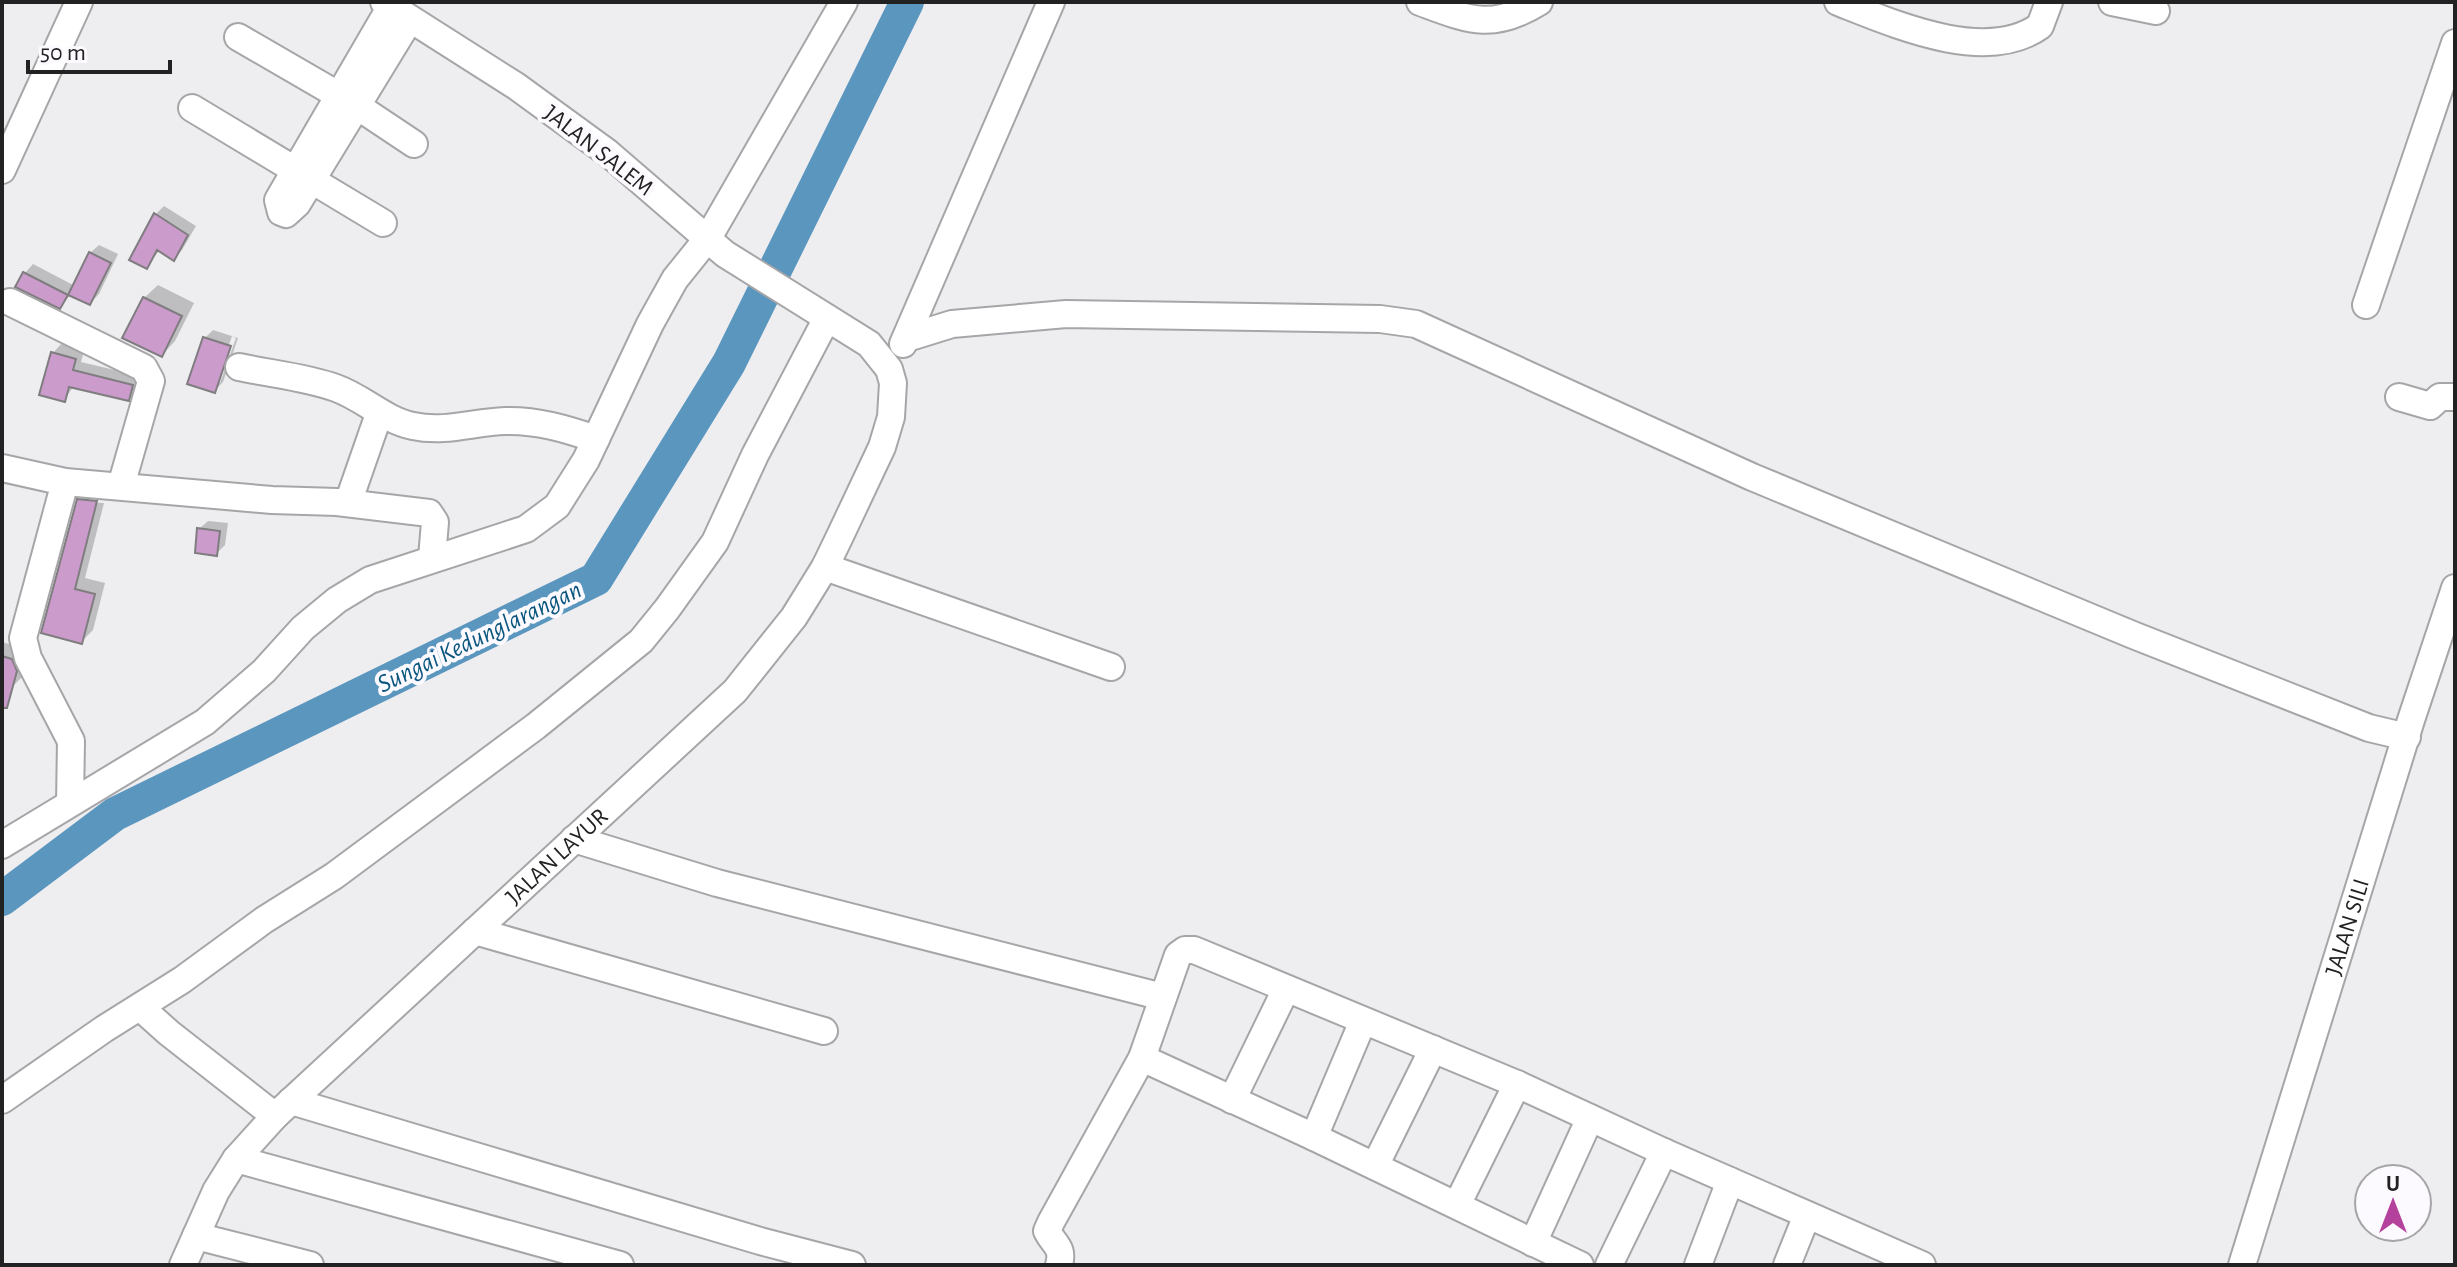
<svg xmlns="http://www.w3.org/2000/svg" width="2457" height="1267" font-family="'Alegreya Sans',sans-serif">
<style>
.shadow{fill:#0003;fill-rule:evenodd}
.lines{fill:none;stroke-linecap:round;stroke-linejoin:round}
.river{stroke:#5a96be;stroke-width:34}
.building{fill:#cb9bcb;stroke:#7f7d7f;stroke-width:2}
.minor-casing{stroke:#a6a5a8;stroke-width:30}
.minor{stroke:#fff;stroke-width:26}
.labels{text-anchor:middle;stroke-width:8;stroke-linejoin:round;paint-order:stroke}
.street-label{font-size:24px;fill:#222223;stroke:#fcfafe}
.water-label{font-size:26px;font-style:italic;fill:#0b567e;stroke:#fcfafe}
</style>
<rect width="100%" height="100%" fill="#eeedf0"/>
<path class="shadow" d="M164,206L196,226L182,250L174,258L160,250L146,267L156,214Z
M99,245L118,254L99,294L90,303L71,294L60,307L18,286L25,273L33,264L75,286L90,253Z
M158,285L194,303L175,341L162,355L144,298Z
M213,330L238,338L223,382L214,391L205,338ZM232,336L236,338L220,383H216Z
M61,344L84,351L81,362L140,376L137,390L128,399L74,386L64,400L53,353Z
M90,489L107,490L105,500L84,498V502L104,503L85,578L105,583L93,630L81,642L43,632L79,500Z
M208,521L228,523L225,545L217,553L199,529Z
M2,642L23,648V676L11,688L2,686Z"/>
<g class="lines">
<path class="river" d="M2,899L115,814L596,579L729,363L907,2"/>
</g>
<path class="building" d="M154,213L188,235L174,261L157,250L147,269L129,260Z
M89,252L111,263L90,305L68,295Z
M23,272L68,295L60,309L15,287Z
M143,297L182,316L162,357L122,338Z
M203,337L231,346L215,393L187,384Z
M51,352L76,359L73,370L133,385L129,401L69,387L65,402L39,395Z
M77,499L97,501L75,589L95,594L82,644L41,633Z
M197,528L220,531L217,556L195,553Z
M2,656L12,659L17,671L7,708H2Z"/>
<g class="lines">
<g class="minor-casing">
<g id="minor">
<path d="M1420,2C1469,20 1492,31 1539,2"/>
<path d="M1838,2C1894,24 1986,65 2040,26L2049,2"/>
<path d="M2112,2L2156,11"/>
<path d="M391,6L278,200L281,212L286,214L297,204L410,19"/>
<path d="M238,37L357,106L414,144"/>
<path d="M192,108L383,223"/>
<path d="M2,170L79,2"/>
<path d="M10,302L144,368L151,381L121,486"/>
<path d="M2366,305L2455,43"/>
<path d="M907,338L952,324L1066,314L1380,319L1416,324L1752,477L2133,635L2369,728L2407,737"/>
<path d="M903,344L1051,2"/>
<path d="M239,367C271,374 306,377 336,388C364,398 384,420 413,426C445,433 474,422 505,421C537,420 566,429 596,439"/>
<path d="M2399,397L2430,406L2440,397H2455"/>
<path d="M2,468L65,482L272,500L337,502L429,513L435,522L432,558"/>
<path d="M65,482L23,638L28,658L71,741L70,803"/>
<path d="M348,503L379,414"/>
<path d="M825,567L1111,667"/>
<path d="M574,839L717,883L1163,997"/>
<path d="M2,845L205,722L264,671L303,628L337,600L370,580L526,529L557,506L586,460L650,324L675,279L708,238L844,2"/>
<path d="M475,931L824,1031"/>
<path d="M140,1007L169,1033L275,1116"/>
<path d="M1142,1058L1178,955L1185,950H1194L1517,1084L1664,1152L1922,1265"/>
<path d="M2,1100L104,1029L182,980L264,920L334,876L536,726L641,641L667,609L715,542L755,455L827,318"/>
<path d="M1232,1100L1286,989"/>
<path d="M291,1101L760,1241L852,1265"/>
<path d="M1314,1137L1363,1021"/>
<path d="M236,1159L620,1265"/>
<path d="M1375,1166L1433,1049"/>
<path d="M1457,1205L1517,1084"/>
<path d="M196,1236L310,1265"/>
<path d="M1533,1243L1590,1118"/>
<path id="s1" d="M183,1265L216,1191L236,1159L275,1116L735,691L794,617L825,567L840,536L882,447L891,417L893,383L889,369L869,344L725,254L608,153L516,86L384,2"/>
<path d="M1059,1265C1064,1247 1054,1245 1047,1231L1051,1222L1142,1058L1314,1137L1580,1265"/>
<path d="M1609,1265L1664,1152"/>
<path d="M1698,1265L1730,1181"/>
<path d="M1787,1265L1807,1215"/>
<path id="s2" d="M2242,1265L2411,720L2455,588"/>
</g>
</g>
<use href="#minor" class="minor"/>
</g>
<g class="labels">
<g class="street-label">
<text transform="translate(599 150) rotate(38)" y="8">JALAN SALEM</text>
<text dy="8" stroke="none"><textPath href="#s1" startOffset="560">JALAN LAYUR</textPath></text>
<text dy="8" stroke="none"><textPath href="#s2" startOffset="354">JALAN SILI</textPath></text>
</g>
<g class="water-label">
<text transform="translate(479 636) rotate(-26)" y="9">Sungai Kedunglarangan</text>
</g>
</g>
<rect width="2457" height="1267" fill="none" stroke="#222223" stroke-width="8"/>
<g transform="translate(2393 1203)"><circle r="38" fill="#fcfafe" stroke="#a5a4a6" stroke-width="2"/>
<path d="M0-6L14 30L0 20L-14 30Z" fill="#b4429d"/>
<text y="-12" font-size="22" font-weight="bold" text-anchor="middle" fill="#222223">U</text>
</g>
<path d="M28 60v12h142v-12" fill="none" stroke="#222223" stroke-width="4"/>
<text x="40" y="60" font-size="24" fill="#222223" stroke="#fcfafe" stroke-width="6" paint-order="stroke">50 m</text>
</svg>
